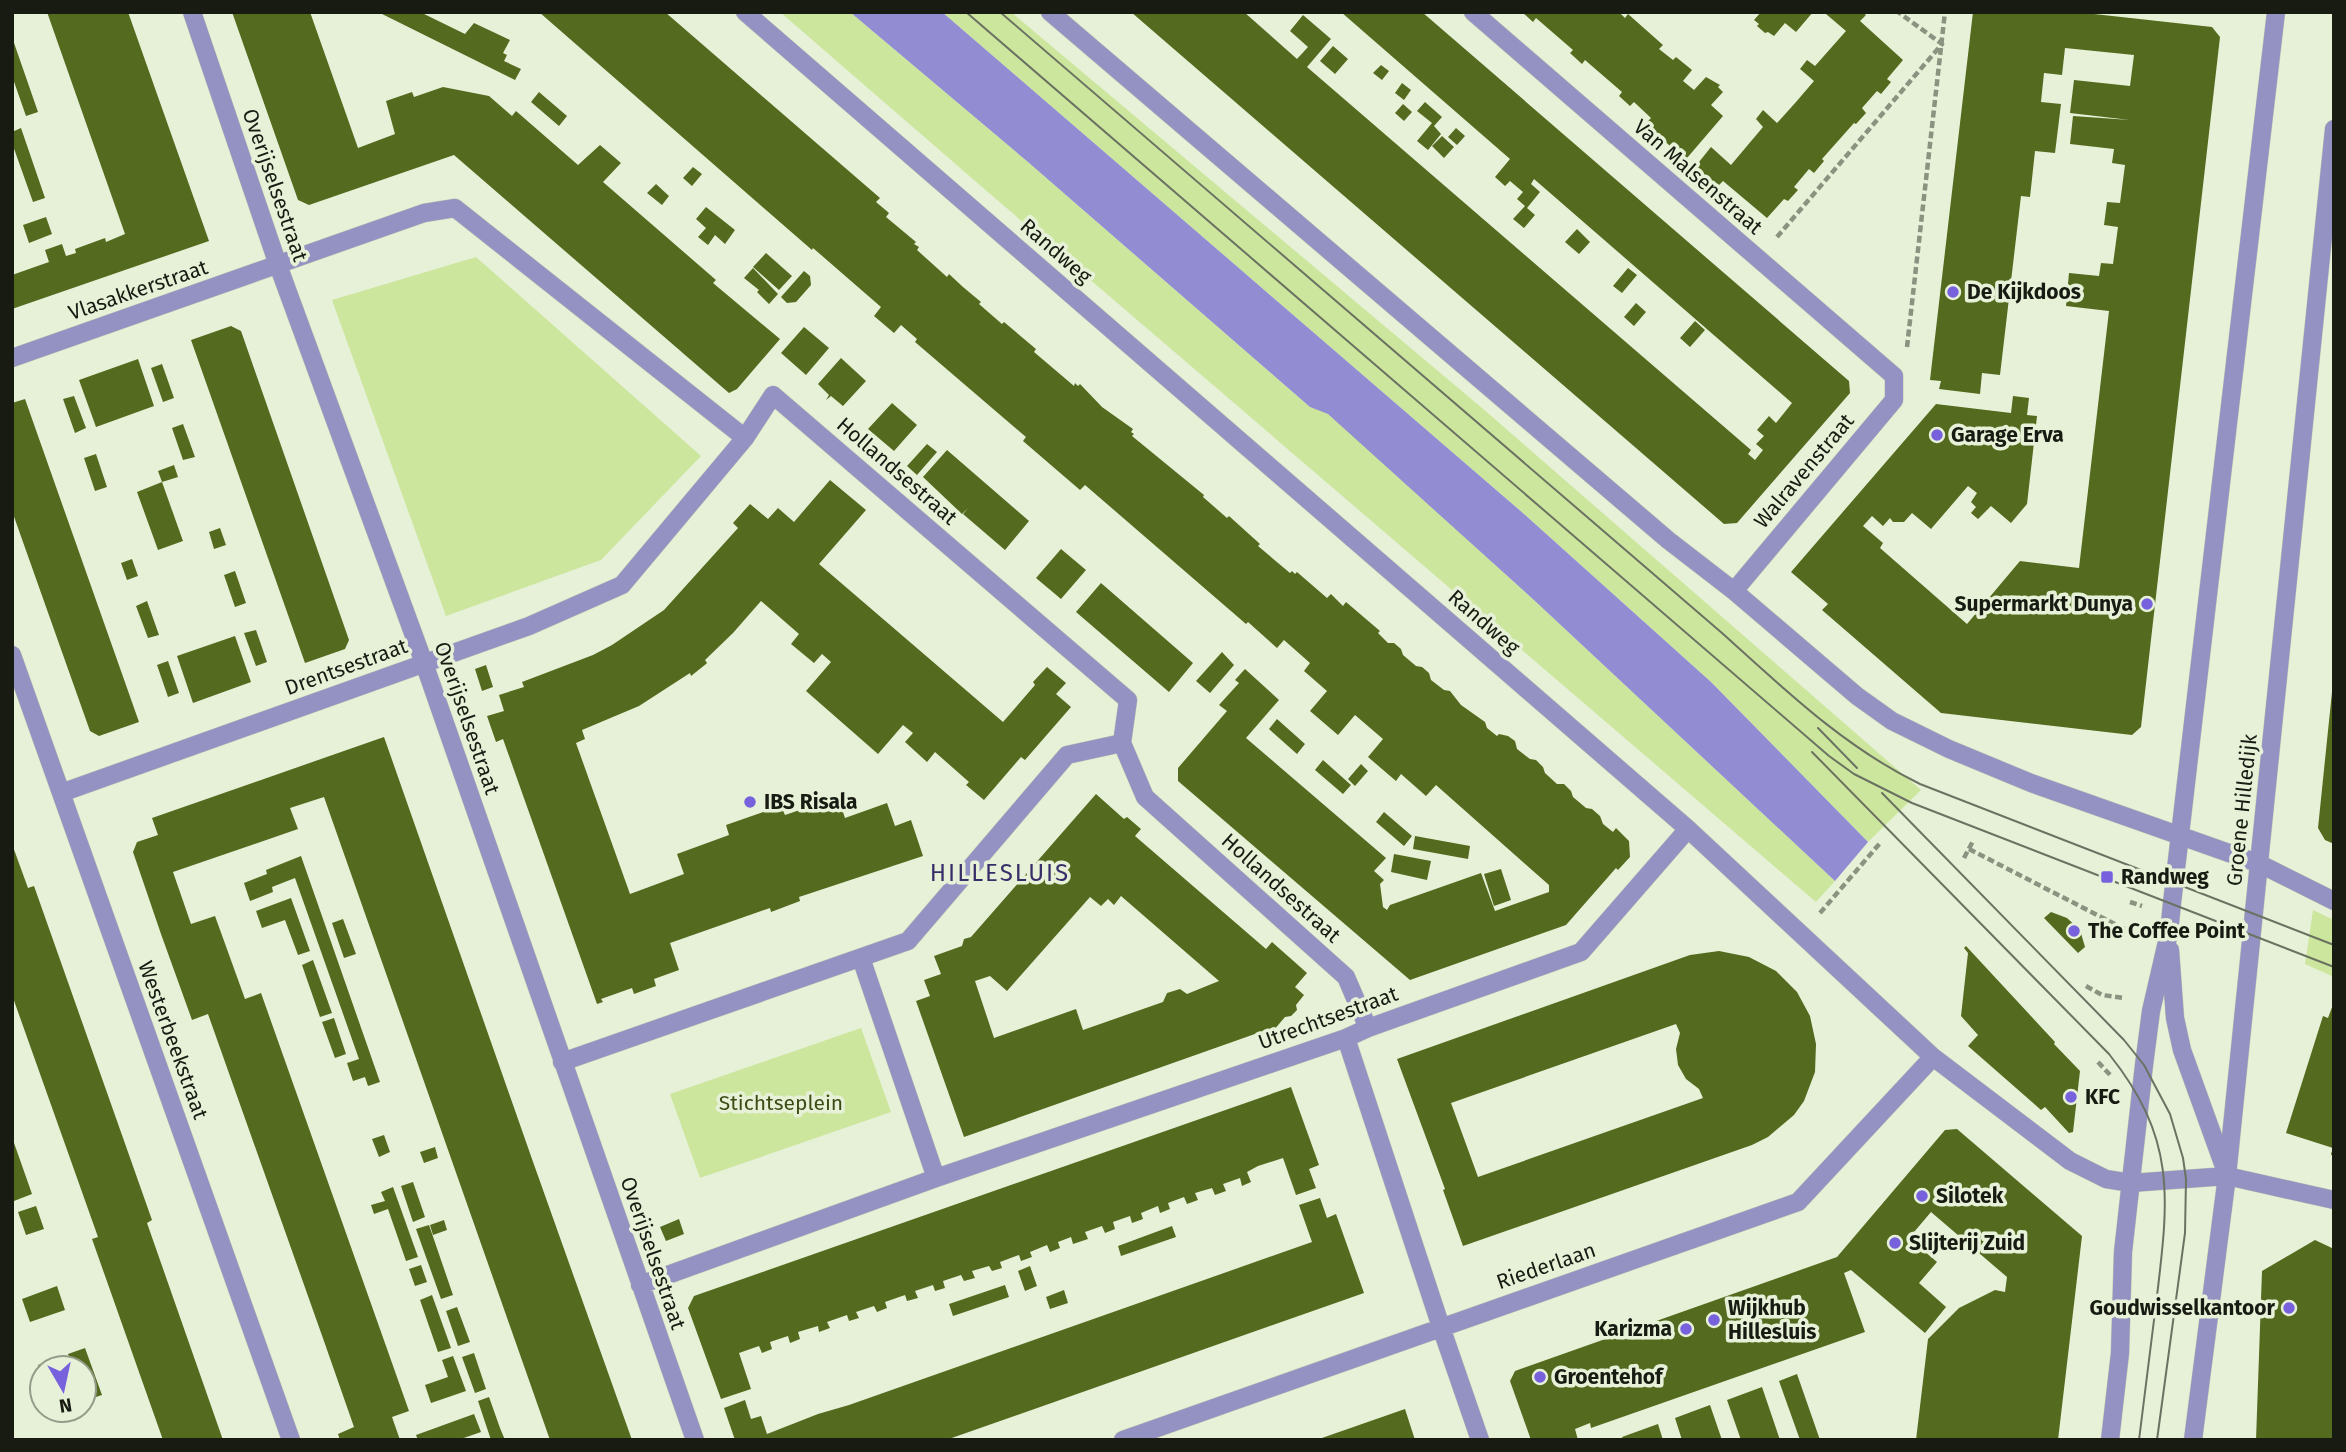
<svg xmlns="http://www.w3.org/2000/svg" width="2346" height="1452" font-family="'Fira Sans',sans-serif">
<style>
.green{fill:#cce69e}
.water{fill:#928cd3}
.building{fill:#546a1e;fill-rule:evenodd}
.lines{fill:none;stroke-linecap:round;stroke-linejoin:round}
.minor-casing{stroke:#c2cab4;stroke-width:19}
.path{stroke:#8a9280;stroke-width:4.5;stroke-dasharray:7 3.5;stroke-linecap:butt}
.minor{stroke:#9491c3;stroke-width:18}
.tram{stroke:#6b7262;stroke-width:2}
.poi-dot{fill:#7761dc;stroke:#e7f1d8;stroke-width:2.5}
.labels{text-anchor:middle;stroke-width:7;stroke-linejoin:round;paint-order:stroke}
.street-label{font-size:21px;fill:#171b12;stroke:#e7f1d8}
.poi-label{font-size:21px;font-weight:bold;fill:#171b12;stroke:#e7f1d8;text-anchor:start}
.park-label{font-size:21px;fill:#3b4c15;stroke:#e7f1d8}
.quarter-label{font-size:24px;letter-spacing:2px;fill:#372d68;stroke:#e7f1d8}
</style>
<rect width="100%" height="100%" fill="#e7f1d8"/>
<path class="green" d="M780,12H850L1028,162L1310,407L1328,413L1535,601L1835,881L1816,902L989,193Z
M942,12H1011L1482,408L1921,790L1868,842L1711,682L1524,514Z
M476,257L701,456L601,560L446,616L332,300Z
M2313,910L2334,920V977L2305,964Z
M861,1028L891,1112L700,1178L670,1094Z"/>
<path class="water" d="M850,12H942L1524,514L1711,682L1868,842L1835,881L1535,601L1328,414L1310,407L1028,162Z"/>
<path class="building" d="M47,12H128L209,241L12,309V275L49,262L45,250L62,244L66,256L76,253L75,249L105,238L106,242L125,234Z
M232,12H310L358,148L395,134L386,101L412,92L414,97L443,87L489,96L512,116L516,111L578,165L600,145L621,163L603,182L716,280L713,283L780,339L737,389L729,393L454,155L309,205L298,200Z
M378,12H420L465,34L474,23L510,40L503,53L507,55L504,61L521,69L515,80Z
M539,12H665L880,198L876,202L889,213L886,217L916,242L914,244L919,247L917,250L947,277L949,274L963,287L981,302L979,304L1002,324L1004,322L1036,349L1034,352L1074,386L1075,383L1078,386L1080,384L1102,407L1133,429L1131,432L1134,434L1132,436L1204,495L1203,497L1227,518L1229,516L1260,544L1258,546L1290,573L1292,571L1295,574L1297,572L1327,598L1331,594L1343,606L1346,602L1380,631L1378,633L1388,643H1394L1401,649L1403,655L1416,666L1422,667L1429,673L1431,680L1444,690L1450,691L1461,705L1485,722L1487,728L1497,736L1499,734L1508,736L1515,741L1517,749L1530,759L1536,760L1543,767L1545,773L1557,784H1564L1571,791L1573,797L1586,808L1592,809L1600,816L1603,824L1613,832L1616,828L1629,841L1630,857L1618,870L1616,868L1566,925L1410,980L1178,781V768L1227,711L1219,705L1239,683L1235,680L1245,669L1279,700L1246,738L1386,858L1374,871L1384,880L1380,884L1383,907L1387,910L1390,905L1481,873L1495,911L1549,892V885L1436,785L1426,796L1401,774L1396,781L1368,757L1383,739L1355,715L1338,735L1310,711L1327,691L1304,671L1310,663L1284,640L1277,648L1248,622L1246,624L1085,485L1080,490L1023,441L1026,437L915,342L917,339L901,325L894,333L874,316L881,307L813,248L812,250Z
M1131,12H1244L1297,59L1308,47L1290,31L1303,15L1331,39L1307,67L1751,450L1748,454L1755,460L1763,450L1756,444L1764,436L1757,430L1769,416L1776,423L1792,403L1534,179L1531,184L1540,192L1527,208L1535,215L1524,228L1513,219L1525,206L1517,199L1523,192L1510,181L1505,186L1495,177L1510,159L1341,12H1422L1849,381L1850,393L1737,523L1724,524Z
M1522,12H1619L1625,18L1628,14L1663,45L1659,49L1673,60L1676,57L1692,70L1683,81L1694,90L1706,77L1720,85L1718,87L1723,92L1711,105L1723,116L1687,158L1673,146L1671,147L1646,123L1651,118L1634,102L1630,106L1619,96L1622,92L1585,60L1582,64L1570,53L1573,50L1536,18L1533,22Z
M1761,12H1813L1796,32L1785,23L1774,36L1768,32L1765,33L1757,26L1759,24L1754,20Z
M1828,12H1862L1866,15L1860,21L1903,60L1887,79L1891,82L1881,94L1877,91L1862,108L1866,113L1856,124L1854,123L1822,159L1824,161L1814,173L1809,169L1794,187L1798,190L1788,201L1784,199L1767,218L1723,181L1718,186L1695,167L1711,147L1731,165L1763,127L1756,119L1763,110L1777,123L1796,102L1814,81L1800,69L1807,60L1815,66L1846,31L1826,14Z
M1973,12H2076L2212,27L2220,37L2141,727L2132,735L1941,713L1822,610L1828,604L1791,572L1936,404L2011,413L2013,396L2029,398L2027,415L2037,416L2027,504L2011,523L1991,506L1978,519L1971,513L1976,507L1971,502L1977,493L1968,486L1931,529L1912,513L1904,522H1893L1890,518L1883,526L1872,516L1863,526L1883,543L1880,548L1967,624L2020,561L2079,568L2109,311L2066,306L2069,273L2099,276L2101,263L2113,264L2118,227L2104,225L2107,202L2120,203L2125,165L2112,163L2114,149L2070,144L2073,116L2130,120L2070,113L2074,80L2130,86L2134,55L2065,48L2062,75L2044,73L2041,102L2061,104L2055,153L2035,151L2030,197L2021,196L2000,375L1982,373L1980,394L1939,389L1941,381L1930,380Z
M13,40L38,112L26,116L12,76Z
M1333,46L1348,59L1335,74L1320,61Z
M1381,65L1389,71L1382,80L1373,73Z
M1402,83L1411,90L1404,100L1395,93Z
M539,92L567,116L559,126L531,102Z
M1425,102L1442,117L1434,126L1441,134L1428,150L1417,141L1432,123L1417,111Z
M1403,104L1412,112L1404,121L1395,113Z
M21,128L45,198L33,202L12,143V132Z
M1456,128L1465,136L1457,145L1448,137Z
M1442,136L1454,147L1444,158L1432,146Z
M693,167L702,174L692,186L683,178Z
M656,184L669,196L662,205L647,193Z
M706,207L735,230L725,244L715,235L708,245L698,237L706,228L696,219Z
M46,217L52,234L29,243L23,225Z
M1577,229L1590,242L1579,254L1565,242Z
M766,253L792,276L779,290L753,267Z
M753,268L778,294L769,304L757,292L759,290L744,278Z
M1628,268L1637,275L1622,293L1613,286Z
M804,271L810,276L811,285L796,302L787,303L781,297Z
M1636,303L1646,312L1634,326L1624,317Z
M1695,321L1705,330L1690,347L1680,338Z
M231,326L241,331L349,640L345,649L305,663L191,340Z
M804,327L829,348L806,375L781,353Z
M841,358L866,381L843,406L831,396L826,400L829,395L818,384Z
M138,359L154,406L96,427L79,380Z
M162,364L174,398L163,402L151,368Z
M74,396L86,428L75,433L63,399Z
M25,399L139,722L99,736L90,731L12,511V403Z
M892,403L917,425L894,451L868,429Z
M183,424L195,457L183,460L172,428Z
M927,444L937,452L917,475L907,466Z
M947,450L1029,521L1005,550L963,514L968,508L962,514L923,477Z
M96,454L107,487L95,491L84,458Z
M174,465L178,477L162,482L158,471Z
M830,480L866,510L819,564L1003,722L1035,685L1033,682L1047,667L1066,683L1056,694L1071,707L1025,760L1021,757L984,800L966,785L969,782L935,752L927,762L905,742L913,733L903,725L878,754L806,691L831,662L822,654L814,663L791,644L799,634L761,601L733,633L705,660L707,663L706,664L691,676L690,673L639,706L582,730L585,739L576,743L630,894L684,874L677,854L729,835L726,825L781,806L785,815L838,797L845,818L887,803L895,826L911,820L923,856L799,897L800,901L771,912L770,908L670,943L679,970L654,979L656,986L634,994L632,988L601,999L603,1002L597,1004L503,739L496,742L487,716L504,711L499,695L524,687L522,682L593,655L612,645L664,610L738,528L733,523L750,504L768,519L778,508L794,522Z
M162,482L183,541L158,550L137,492Z
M220,528L226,545L214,549L209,532Z
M1061,549L1086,570L1061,599L1036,578Z
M132,559L138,576L127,580L121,563Z
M235,571L246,603L235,607L224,575Z
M1101,583L1193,663L1169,692L1076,612Z
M147,601L159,635L148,638L136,606Z
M256,630L267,662L256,666L244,633Z
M235,636L251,682L193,703L177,656Z
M1222,652L1234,665L1210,693L1196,681Z
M168,661L179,693L168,697L157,665Z
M486,665L493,687L482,691L475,669Z
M2332,692H2334V844L2325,840L2318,828Z
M1277,719L1305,744L1297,754L1269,729Z
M384,737L532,1159L632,1440H550L324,797L290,808L298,829L173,872L191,924L215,916L245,999L261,993L409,1411L392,1417L400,1440H340L338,1434L354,1427L325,1344L208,1014L192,1020L161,934L133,852L137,842L158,835L152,818Z
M1323,760L1351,785L1343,794L1315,770Z
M1361,764L1368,771L1355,786L1348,779Z
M1096,794L1124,819L1127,817L1141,829L1135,836L1266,949L1272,942L1307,973L1295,987L1304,995L1296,1005L1297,1010L1291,1016L1285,1017L1273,1031L1269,1029L964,1137L916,1001L930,996L924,980L941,974L934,956L962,946L964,939L971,937ZM1121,896L1219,981L1187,994L1180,989L1167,993L1163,1002L1083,1030L1076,1009L994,1038L975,981L990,976L1007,991L1090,897L1101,906L1108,899L1114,905Z
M1384,812L1412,836L1404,846L1376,822Z
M1415,836L1470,846L1468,859L1413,849Z
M12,844L28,888L34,886L152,1220L147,1223L223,1440H163L92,1239L98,1237L12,995Z
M1394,854L1431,861L1427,880L1391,872Z
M301,856L380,1082L368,1086L365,1077L353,1081L347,1063L359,1059L295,878L272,887L273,892L250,901L244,883L267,874L266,870Z
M1501,869L1511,900L1494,906L1484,874Z
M291,898L310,951L298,955L285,920L262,928L256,911Z
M2051,912L2067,918L2080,930L2085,947L2078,953L2044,918Z
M343,919L356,954L344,958L332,923Z
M1966,946L2055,1042L2054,1044L2080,1071L2073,1132L2069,1133L2045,1107L2041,1110L1968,1046L1978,1035L1961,1016L1968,953L1964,948Z
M1719,951L1749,957L1776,971L1797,992L1810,1016L1816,1044L1815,1072L1804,1101L1794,1115L1768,1137L1752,1145L1463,1246L1443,1190L1445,1189L1397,1059L1690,955ZM1676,1024L1680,1033L1676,1049L1678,1065L1686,1079L1699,1089L1703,1098L1478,1177L1451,1103Z
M313,960L332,1013L320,1017L302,965Z
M2334,1002V1159L2331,1154L2333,1148L2286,1133L2323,1016L2328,1018Z
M334,1018L346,1054L335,1058L322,1022Z
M1291,1087L1319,1165L1309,1169L1316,1188L1296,1195L1283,1158L1258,1166L1247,1172L1251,1182L1242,1186L1240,1178L1223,1184L1226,1191L1215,1195L1212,1188L1195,1193L1198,1200L1187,1204L1184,1197L1168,1203L1170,1209L1160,1213L1158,1206L1141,1213L1143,1219L1132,1223L1130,1216L1113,1222L1115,1229L1105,1233L1102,1226L1085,1232L1088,1239L1073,1244L1071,1237L1058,1242L1060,1248L1050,1252L1047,1245L1030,1252L1032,1257L1021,1261L1019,1255L1000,1262L1002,1268L992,1271L989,1266L972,1271L975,1278L964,1281L961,1275L943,1281L945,1288L935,1291L933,1285L915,1291L918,1298L907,1301L905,1295L885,1302L887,1308L877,1312L874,1306L856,1312L859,1318L849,1321L847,1315L827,1322L830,1328L819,1332L818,1326L798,1332L800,1339L790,1343L788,1336L770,1342L772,1349L762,1353L759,1346L739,1353L751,1389L721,1399L688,1308L694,1296Z
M1957,1129L2082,1236L2058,1440H1916L1928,1339L1959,1308L1995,1290L2005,1292L2007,1277L1931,1212L1909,1238L1937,1262L1919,1283L1946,1307L1925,1333L1851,1270L1844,1273L1865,1332L1591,1428L1590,1423L1575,1429L1578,1440H1531L1510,1381L1515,1371L1837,1257L1945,1130Z
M384,1135L390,1152L379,1157L372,1139Z
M13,1140L32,1194L14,1201L12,1196Z
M435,1147L438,1158L424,1163L420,1152Z
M413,1182L425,1217L413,1222L401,1186Z
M393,1187L418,1257L406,1261L388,1209L374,1214L371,1205L385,1201L381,1192Z
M1320,1198L1327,1218L1336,1214L1364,1293L946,1440H735L724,1408L745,1400L751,1419L761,1416L767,1434L818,1414L849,1405L1312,1242L1299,1205Z
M36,1206L44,1229L26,1235L18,1212Z
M679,1219L684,1234L666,1241L660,1227Z
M444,1220L447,1230L433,1235L430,1225Z
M429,1225L453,1295L441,1299L416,1229Z
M1172,1226L1176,1237L1121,1256L1118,1246Z
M2315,1240L2334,1249V1440H2256L2262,1271Z
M421,1265L427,1282L415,1286L409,1269Z
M1030,1266L1037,1286L1025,1291L1018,1271Z
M1005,1285L1009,1297L953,1316L949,1304Z
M57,1286L65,1310L30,1322L22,1299Z
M1064,1290L1068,1303L1050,1309L1046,1297Z
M432,1295L451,1348L438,1352L420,1300Z
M457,1307L470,1342L458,1346L446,1311Z
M85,1348L102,1395L84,1401V1368H72L68,1354Z
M474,1353L486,1389L475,1393L462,1357Z
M453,1356L466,1391L431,1403L425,1385L448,1377L442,1360Z
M56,1359L59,1368H42V1376L38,1365Z
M1797,1374L1820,1440H1800L1779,1381Z
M1762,1387L1780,1440H1741L1727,1400Z
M489,1397L500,1428L505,1440H491L478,1401Z
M1710,1405L1722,1440H1682L1675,1418Z
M1405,1409L1415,1440H1319V1439Z
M474,1414L481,1432L458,1440H418L416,1435Z
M1658,1424L1663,1440H1623L1622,1437Z"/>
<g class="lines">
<g class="minor-casing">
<path id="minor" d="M192,12L278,265L424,663L695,1440
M745,12L1688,829L1933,1057L2070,1161L2106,1179L2131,1183L2227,1176L2334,1200
M1050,12L1668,540L1734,591L1857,696L1892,721L1949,749L2031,783L2260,864L2334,901
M1473,12L1894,376V400L1734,591
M12,358L424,213L455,208L745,438L773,395L1128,700L1122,743L1145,797L1346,977L1368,1028
M12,655L291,1440
M61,793L529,626L622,585L745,438
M2170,950L2175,1018L2182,1050L2226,1172
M861,958L936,1178
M1346,1038L1441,1327L1480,1440
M562,1062L908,941L1067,755L1122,743
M640,1285L936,1178L1346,1038L1368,1028L1581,952L1688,829
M1123,1440L1798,1202L1933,1057
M2110,1440L2120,1353L2123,1252L2144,1065L2151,1011L2169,933L2172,903L2276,12
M2193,1440L2227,1176L2334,129"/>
</g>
<path class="path" d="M1777,237L1942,44L1898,12
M1907,347L1945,12
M1969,849L2138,936
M1964,858L1973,841
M2130,902L2142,906
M1820,913L1881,842
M2086,986L2102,995L2124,998
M2098,1062L2112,1077"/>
<use href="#minor" class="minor"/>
<path class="tram" d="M966,12L1829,756L1854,774L1912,803L2334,967
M1000,12L1722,633C1784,689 1844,747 1920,784L2334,945
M1818,728L1857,768
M1812,752L2109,1054C2176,1138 2169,1196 2157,1296C2151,1344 2145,1392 2139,1440
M1882,793L2124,1040L2144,1065L2170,1114L2183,1158L2186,1179L2185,1233L2157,1440"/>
</g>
<g class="poi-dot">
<circle cx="1953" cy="292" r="7"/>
<circle cx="1937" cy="435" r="7"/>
<circle cx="2147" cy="604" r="7"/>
<circle cx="750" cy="802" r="7"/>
<rect x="2100" y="870" width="14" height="14" rx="3.5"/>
<circle cx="2074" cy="931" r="7"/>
<circle cx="2071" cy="1097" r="7"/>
<circle cx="1922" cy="1196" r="7"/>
<circle cx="1895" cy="1243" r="7"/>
<circle cx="2289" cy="1308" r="7"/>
<circle cx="1714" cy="1320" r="7"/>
<circle cx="1686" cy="1329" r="7"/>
<circle cx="1540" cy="1377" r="7"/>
</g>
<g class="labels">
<g class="street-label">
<text transform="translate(1698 177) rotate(41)" y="7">Van Malsenstraat</text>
<text transform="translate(275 185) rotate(71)" y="7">Overijselsestraat</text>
<text transform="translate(1056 251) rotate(41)" y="7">Randweg</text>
<text transform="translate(138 290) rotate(-19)" y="7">Vlasakkerstraat</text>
<text transform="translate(897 471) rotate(41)" y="7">Hollandsestraat</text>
<text transform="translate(1804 471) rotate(-50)" y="7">Walravenstraat</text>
<text transform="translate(1484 622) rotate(41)" y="7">Randweg</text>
<text transform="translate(346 667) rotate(-20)" y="7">Drentsestraat</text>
<text transform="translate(467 718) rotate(71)" y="7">Overijselsestraat</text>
<text transform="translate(2242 810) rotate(-84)" y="7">Groene Hilledijk</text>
<text transform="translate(1281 888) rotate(42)" y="7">Hollandsestraat</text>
<text transform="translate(1328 1018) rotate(-20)" y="7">Utrechtsestraat</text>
<text transform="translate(173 1040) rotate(70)" y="7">Westerbeekstraat</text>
<text transform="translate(653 1253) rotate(71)" y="7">Overijselsestraat</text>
<text transform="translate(1546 1266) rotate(-19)" y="7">Riederlaan</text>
</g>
<g class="poi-label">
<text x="1967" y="299">De Kijkdoos</text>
<text x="1951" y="442">Garage Erva</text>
<text x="2133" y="611" text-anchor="end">Supermarkt Dunya</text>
<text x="764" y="809">IBS Risala</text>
<text x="2121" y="884">Randweg</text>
<text x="2088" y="938">The Coffee Point</text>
<text x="2085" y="1104">KFC</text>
<text x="1936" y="1203">Silotek</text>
<text x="1909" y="1250">Slijterij Zuid</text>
<text x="1728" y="1315">Wijkhub<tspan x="1728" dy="24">Hillesluis</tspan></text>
<text x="2275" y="1315" text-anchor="end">Goudwisselkantoor</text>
<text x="1672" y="1336" text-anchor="end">Karizma</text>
<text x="1554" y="1384">Groentehof</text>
</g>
<g class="park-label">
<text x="781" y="1110">Stichtseplein</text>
</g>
<g class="quarter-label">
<text x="1000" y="881">HILLESLUIS</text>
</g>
</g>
<rect width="2346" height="1452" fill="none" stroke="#171b12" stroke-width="28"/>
<g transform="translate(63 1389) rotate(171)"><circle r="33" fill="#e7f1d8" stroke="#949b89" stroke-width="2"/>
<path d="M0-5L12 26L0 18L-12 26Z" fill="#7761dc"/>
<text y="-10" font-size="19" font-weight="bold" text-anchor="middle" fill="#171b12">N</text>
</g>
</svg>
